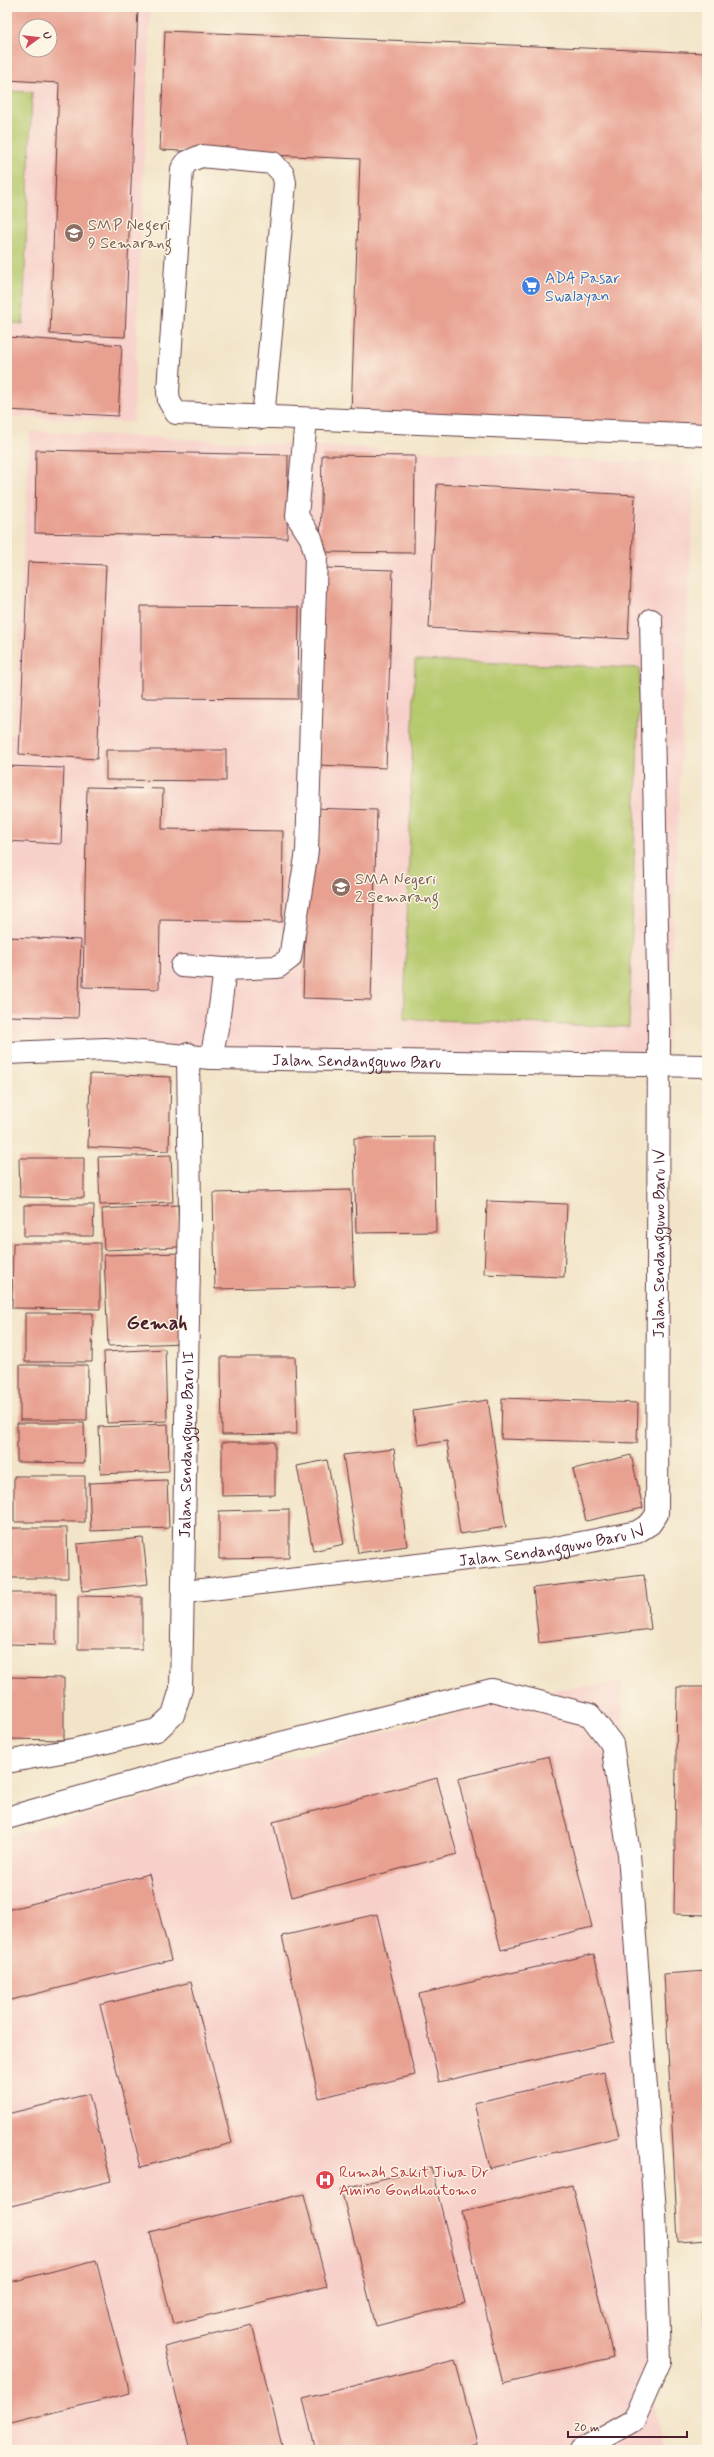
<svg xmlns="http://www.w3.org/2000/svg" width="714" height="2457" font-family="Mynerve,sans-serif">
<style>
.built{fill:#f7d0ca;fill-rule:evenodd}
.green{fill:#b5c96d;stroke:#80744c}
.building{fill:#e8a091;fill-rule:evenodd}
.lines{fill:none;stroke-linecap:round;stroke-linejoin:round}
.minor-casing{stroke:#633d43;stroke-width:24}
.minor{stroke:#fff;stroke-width:22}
.labels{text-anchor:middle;stroke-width:3;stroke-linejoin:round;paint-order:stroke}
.education-label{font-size:16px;fill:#785e54;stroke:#fcf5e5;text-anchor:start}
.shop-label{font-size:16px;fill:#366cbe;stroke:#fcf5e5;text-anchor:start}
.street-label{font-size:16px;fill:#4a1f2b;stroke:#fcf5e5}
.health-label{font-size:16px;fill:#be3a42;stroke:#fcf5e5;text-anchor:start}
.district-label{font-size:20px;font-weight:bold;fill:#4a1f2b;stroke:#fcf5e5}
</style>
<rect width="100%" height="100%" fill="#fcf5e5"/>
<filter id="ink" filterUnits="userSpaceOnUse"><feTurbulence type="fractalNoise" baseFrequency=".025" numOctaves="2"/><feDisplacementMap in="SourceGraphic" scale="8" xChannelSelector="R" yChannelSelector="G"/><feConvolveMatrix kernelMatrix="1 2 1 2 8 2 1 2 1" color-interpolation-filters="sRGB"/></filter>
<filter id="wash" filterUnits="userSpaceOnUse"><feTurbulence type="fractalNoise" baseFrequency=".012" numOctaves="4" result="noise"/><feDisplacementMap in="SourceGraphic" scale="16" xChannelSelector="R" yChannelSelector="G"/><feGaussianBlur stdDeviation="0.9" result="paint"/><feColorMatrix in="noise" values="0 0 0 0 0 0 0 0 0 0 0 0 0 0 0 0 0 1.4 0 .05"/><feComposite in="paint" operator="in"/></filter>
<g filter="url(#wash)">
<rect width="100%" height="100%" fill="#f2e4c8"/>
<path class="built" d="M7,7H151L133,423L7,416ZM26,26H50V50H26Z
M7,429H11L7,557Z
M30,431L695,465L666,1073L7,1039V735H14Z
M622,1682L651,2337L656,2416L662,2450H7V1837L531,1692Z"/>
<path class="green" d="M7,91L32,92L23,324L7,323Z
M415,660L640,668L629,1027L404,1019Z"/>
<g id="blocks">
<path class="building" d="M7,7H138L125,337L50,334L59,83L7,80ZM26,26H50V50H26Z
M165,31L707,53V429L351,414L360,159L160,150Z
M7,337L122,345L118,416L7,410Z
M36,450L288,455L287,538L35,533Z
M322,455L415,456L414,553L320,552Z
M437,484L635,495L628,639L429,628Z
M28,562L106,565L97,759L19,754Z
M325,568L393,570L386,768L318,765Z
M141,606L299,607L298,699L141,698Z
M106,750H226V781L106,780Z
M7,766L64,768L61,844L7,841Z
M87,787L163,789L162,829L283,831L282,922L160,920L159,989L83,987Z
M309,808L377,810L371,1000L303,998Z
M7,937L81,940L78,1018L7,1016Z
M90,1074L171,1077L169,1151L88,1147Z
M435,1137L436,1232L356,1233L354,1138Z
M171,1155L173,1202L100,1205L98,1157Z
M19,1158H84V1198L20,1197Z
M351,1190L354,1286L215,1289L213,1193Z
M487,1201L567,1204L564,1277L484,1274Z
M24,1205H94L93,1236H24Z
M178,1205L179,1247L104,1250L102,1209Z
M13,1243H100V1309L12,1308Z
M180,1253L183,1343L108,1346L104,1255Z
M25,1313H93L92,1362H25Z
M165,1349L167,1421L107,1423L104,1352Z
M221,1357H295L297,1434L222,1435Z
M20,1365H88L87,1420H20Z
M502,1398L638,1403L637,1443L501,1439Z
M488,1400L506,1527L460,1534L447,1441L418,1445L413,1411Z
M17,1423H84L85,1463L17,1462Z
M168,1424L169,1471L101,1474L99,1427Z
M222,1442H275V1495L222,1496Z
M394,1449L407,1546L358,1553L343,1455Z
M631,1455L643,1508L586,1521L573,1469Z
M327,1460L344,1544L313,1551L297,1466Z
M14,1476H85V1522H14Z
M167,1480L169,1528L91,1531L89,1483Z
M289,1509V1558L219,1559V1511Z
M11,1528H67L68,1578H11Z
M143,1538L148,1584L82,1591L77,1544Z
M644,1575L651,1629L539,1643L533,1588Z
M7,1593H56V1645L7,1644Z
M78,1596L142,1597V1649H78Z
M7,1677L64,1678V1740L7,1739Z
M677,1687H707V1915L674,1914Z
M549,1756L592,1927L501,1950L458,1779Z
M437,1778L457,1854L292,1897L273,1822Z
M149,1874L171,1960L7,2001V1910Z
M377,1914L415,2075L319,2098L282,1936Z
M594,1954L614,2042L439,2082L419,1994Z
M707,1971V2240L678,2242L664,1974Z
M191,1982L232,2143L141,2167L100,2005Z
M604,2072L619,2137L490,2168L474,2103Z
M89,2094L111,2181L7,2207V2114Z
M431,2167L465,2303L376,2326L341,2189Z
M572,2185L613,2357L503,2384L462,2212Z
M304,2194L327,2286L173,2324L150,2232Z
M96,2260L130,2393L7,2424V2283Z
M704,2293H707V2328H706Z
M252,2325L283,2450H190L164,2347Z
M455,2360L477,2443L447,2450H316L303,2399Z"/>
</g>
</g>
<g filter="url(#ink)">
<use href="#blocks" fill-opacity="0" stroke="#633d43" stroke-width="1"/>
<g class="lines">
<g class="minor-casing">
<g id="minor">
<path d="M263,418L285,183L283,174L273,163L201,156L187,162L182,169L168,392L169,401L176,413L707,435"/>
<path d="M182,966L225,969"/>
<path id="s1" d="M7,1053L106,1049L211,1058L707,1066"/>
<path d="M211,1058L218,1023L225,969L278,967L290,958L307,851L316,556L311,538L297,516L306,419"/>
<path id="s2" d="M185,1592L545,1550L637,1532L650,1524L657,1514L659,1028L651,620"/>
<path id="s3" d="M7,1762L77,1749L157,1730L173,1715L181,1689L190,1212L188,1054"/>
<path d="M7,1818L194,1765L492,1690L590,1715L612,1744L629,1854L655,2212L660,2361L634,2420L581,2450"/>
</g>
</g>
<use href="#minor" class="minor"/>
</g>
</g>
<defs>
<g id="school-disc" transform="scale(1)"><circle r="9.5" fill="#8d6e63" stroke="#fcf5e5"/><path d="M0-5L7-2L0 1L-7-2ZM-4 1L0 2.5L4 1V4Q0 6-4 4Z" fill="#fff"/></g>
<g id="supermarket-disc" transform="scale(1)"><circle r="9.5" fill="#3f7fe0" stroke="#fcf5e5"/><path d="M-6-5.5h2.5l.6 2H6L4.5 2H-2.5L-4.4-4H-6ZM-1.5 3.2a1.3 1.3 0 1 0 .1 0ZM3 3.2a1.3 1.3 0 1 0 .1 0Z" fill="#fff"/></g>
<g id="hospital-disc" transform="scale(1)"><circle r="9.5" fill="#e0444e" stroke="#fcf5e5"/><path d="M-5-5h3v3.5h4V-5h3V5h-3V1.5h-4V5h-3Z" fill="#fff"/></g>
</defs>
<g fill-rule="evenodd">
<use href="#school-disc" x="74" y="233"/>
<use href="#supermarket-disc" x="531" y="286"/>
<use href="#school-disc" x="341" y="887"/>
<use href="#hospital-disc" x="325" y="2180"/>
</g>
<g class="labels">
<g class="education-label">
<text x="88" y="230">SMP Negeri<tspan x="88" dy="18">9 Semarang</tspan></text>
<text x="355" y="884">SMA Negeri<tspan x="355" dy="18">2 Semarang</tspan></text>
</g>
<g class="shop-label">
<text x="545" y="283">ADA Pasar<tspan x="545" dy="18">Swalayan</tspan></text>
</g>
<g class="street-label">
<text dy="6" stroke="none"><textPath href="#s1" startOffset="350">Jalan Sendangguwo Baru</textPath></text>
<text dy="6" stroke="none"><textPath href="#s2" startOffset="754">Jalan Sendangguwo Baru IV</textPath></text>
<text dy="6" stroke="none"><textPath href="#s3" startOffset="447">Jalan Sendangguwo Baru II</textPath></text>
<text dy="6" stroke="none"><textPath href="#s2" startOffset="370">Jalan Sendangguwo Baru IV</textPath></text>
</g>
<g class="health-label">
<text x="339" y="2177">Rumah Sakit Jiwa Dr<tspan x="339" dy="18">Amino Gondhoutomo</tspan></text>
</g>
<g class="district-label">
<text x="157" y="1329">Gemah</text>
</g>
</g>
<rect width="714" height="2457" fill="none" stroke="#fcf5e5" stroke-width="24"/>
<g transform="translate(38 38) rotate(75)"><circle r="19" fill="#fcf5e5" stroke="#b59f9b"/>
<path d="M0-3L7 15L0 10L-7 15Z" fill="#d1495b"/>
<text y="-6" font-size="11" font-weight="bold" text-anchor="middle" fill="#4a1f2b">U</text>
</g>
<path d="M568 2431v6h119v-6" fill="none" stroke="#4a1f2b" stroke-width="2"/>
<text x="574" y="2431" font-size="12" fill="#4a1f2b" stroke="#fcf5e5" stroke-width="3" paint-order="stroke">20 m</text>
</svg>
